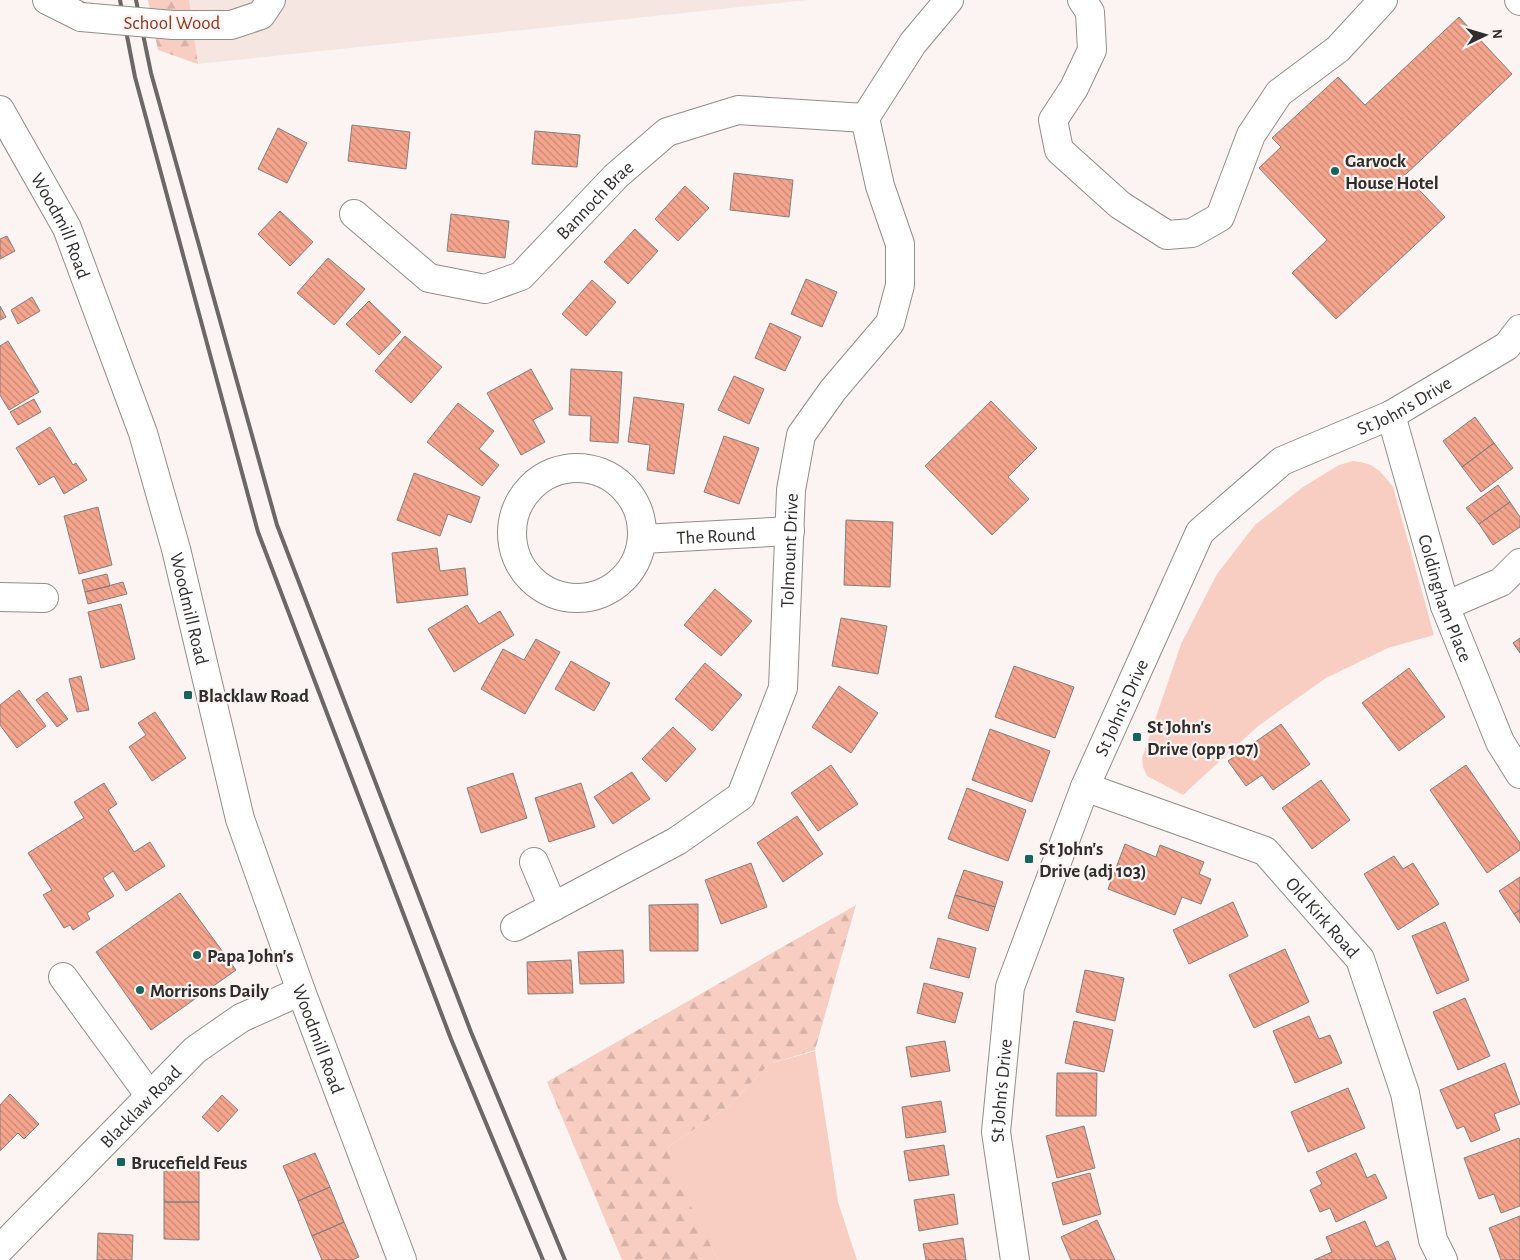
<svg xmlns="http://www.w3.org/2000/svg" width="1520" height="1260" font-family="'Alegreya Sans',sans-serif">
<style>
.built{fill:#f5e6e2}
.grass{fill:#f8cec2}
.forest{fill:url(#forest-firs)}
.building{fill:url(#building-back-hatch);stroke:#857f7e}
.lines{fill:none;stroke-linecap:round;stroke-linejoin:round}
.minor-casing{stroke:#928d8b;stroke-width:30}
.minor{stroke:#fff;stroke-width:28}
.rail{stroke:#6c6867;stroke-width:4}
.minor-bridge-casing{stroke:#928d8b;stroke-width:30;stroke-linecap:butt}
.minor-bridge{stroke:#fff;stroke-width:28}
.poi-dot{fill:#17645d;stroke:#fbf4f3;stroke-width:2}
.labels{text-anchor:middle;stroke-width:4.5;stroke-linejoin:round;paint-order:stroke}
.park-label{font-size:19px;fill:#8e361d;stroke:#fbf4f3}
.poi-label{font-size:19px;font-weight:bold;fill:#302e2d;stroke:#fbf4f3;text-anchor:start}
.street-label{font-size:19px;fill:#302e2d;stroke:#fbf4f3}
</style>
<defs>
<pattern id="forest-firs" width="22" height="20" patternUnits="userSpaceOnUse" patternTransform="scale(1.25)"><rect width="22" height="20" fill="#f8cec2"/><path d="M5 1l3.5 6h-7zM16 11l3.5 6h-7z" fill="#d5b1a7"/></pattern>
<pattern id="building-back-hatch" width="6" height="6" patternUnits="userSpaceOnUse" patternTransform="scale(1.25)"><rect width="6" height="6" fill="#f5a58e"/><path d="M-1 5l2 2M0 0l6 6M5-1l2 2" fill="none" stroke="#c78774"/></pattern>
</defs>
<rect width="100%" height="100%" fill="#fbf4f3"/>
<path class="built" d="M189,0H808L198,64Z"/>
<path class="grass" d="M1353,461C1374,463 1380,470 1393,487L1434,635L1388,648L1326,678L1258,726L1183,795L1147,776L1143,767L1142,758L1181,644L1217,574L1255,525L1303,487L1339,465Z
M815,1051L838,1202L857,1260H718L682,1191L668,1147L730,1105L769,1064Z"/>
<path class="forest" d="M148,0H189L198,64L158,50Z
M856,905L815,1050L769,1064L730,1105L668,1147L683,1191L718,1260H622L547,1082Z"/>
<path class="building" d="M1459,17L1512,74L1405,175L1445,217L1336,319L1292,273L1327,240L1259,168L1281,147L1272,138L1338,77L1365,105Z
M352,125L410,132L406,169L348,161Z
M278,128L307,143L287,183L258,169Z
M535,131L580,135L577,167L532,164Z
M734,173L793,180L789,217L730,210Z
M685,186L709,208L678,241L655,219Z
M280,211L313,242L290,266L258,234Z
M451,214L509,221L505,258L447,251Z
M635,229L658,251L628,284L604,262Z
M7,236L15,251L0,259V239Z
M328,258L365,289L334,325L297,293Z
M806,279L837,292L822,327L791,314Z
M592,280L616,302L586,336L562,314Z
M32,297L40,311L18,324L11,310Z
M369,301L401,332L379,355L346,324Z
M0,306L6,317L0,320Z
M770,323L801,337L785,371L755,358Z
M405,336L442,367L411,403L375,371Z
M8,341L39,392L9,410L0,395V346Z
M531,369L553,409L533,420L545,442L521,455L487,393Z
M571,369L622,372L618,443L590,441L591,416L569,415Z
M734,376L764,389L749,424L718,410Z
M634,397L684,404L674,474L647,470L650,445L628,442Z
M34,399L41,412L18,425L10,412Z
M991,401L1037,448L1008,477L1029,499L992,535L925,466Z
M458,403L494,431L479,449L499,465L482,486L427,442Z
M1475,417L1494,443L1462,467L1443,441Z
M50,427L73,465L76,463L87,480L64,494L54,476L39,485L16,448Z
M724,436L759,448L739,504L704,492Z
M1494,443L1513,468L1481,492L1462,467Z
M414,473L480,497L471,523L448,514L440,536L397,520Z
M1498,485L1510,502L1479,524L1466,508Z
M1510,502L1520,517V527L1493,545L1479,524Z
M98,507L112,565L79,574L64,516Z
M846,520L893,522L890,587L844,585Z
M437,548L440,571L465,568L468,595L397,603L392,553Z
M107,574L110,586L85,592L82,580Z
M123,582L127,594L88,604L85,592Z
M715,589L752,621L721,656L684,625Z
M121,604L135,659L101,668L88,612Z
M467,605L479,624L500,611L514,635L454,672L428,629Z
M841,618L887,626L878,674L832,666Z
M1520,638V653L1513,643Z
M536,639L560,652L525,714L481,689L503,649L524,660Z
M571,661L610,683L594,711L555,689Z
M705,663L742,695L712,731L675,699Z
M1014,666L1074,687L1055,738L995,717Z
M1409,668L1445,717L1399,751L1362,703Z
M81,676L89,710L77,712L69,679Z
M839,686L878,713L851,753L812,727Z
M19,690L46,726L17,748L0,725V705Z
M47,692L68,719L57,727L36,700Z
M155,712L186,758L152,781L129,747L146,735L138,723Z
M1281,724L1310,764L1273,790L1262,775L1246,786L1228,761Z
M673,727L696,749L666,782L642,759Z
M990,729L1050,751L1032,802L972,780Z
M831,765L858,804L818,831L791,793Z
M1466,765L1520,843V850L1487,873L1430,790Z
M632,772L650,799L613,824L594,797Z
M513,773L527,818L481,833L467,788Z
M1321,780L1350,820L1312,849L1282,808Z
M104,783L117,804L108,810L134,852L150,842L165,866L126,891L113,871L103,878L114,896L87,913L90,919L73,930L70,925L64,928L43,895L52,890L28,853L84,818L74,802Z
M581,783L595,827L549,842L535,798Z
M967,788L1026,810L1008,861L948,839Z
M797,816L823,854L783,882L757,843Z
M1125,844L1156,857L1160,845L1204,862L1199,874L1211,879L1201,904L1182,897L1175,915L1108,889Z
M1394,856L1403,869L1413,863L1439,904L1398,930L1364,874Z
M751,863L767,907L721,924L705,880Z
M964,870L1003,882L995,907L955,895Z
M1520,877V910L1514,914L1499,891Z
M180,893L236,970L151,1030L96,952Z
M955,895L995,907L988,931L948,918Z
M1233,902L1248,936L1189,964L1173,930Z
M698,904V951H650L649,905Z
M1520,910V923L1514,914Z
M1445,922L1469,980L1437,994L1412,936Z
M938,938L976,948L969,978L930,968Z
M1285,949L1309,1002L1254,1028L1229,975Z
M623,950L624,983L580,984L578,952Z
M571,960L573,993L528,994L527,962Z
M1085,970L1124,978L1115,1021L1076,1012Z
M924,983L963,993L955,1023L917,1013Z
M1465,998L1490,1056L1458,1070L1433,1012Z
M1309,1016L1319,1039L1330,1035L1342,1063L1295,1083L1273,1031Z
M1074,1021L1113,1030L1104,1072L1065,1063Z
M945,1041L950,1071L911,1077L906,1047Z
M1505,1063L1520,1104L1494,1114L1500,1130L1471,1142L1464,1126L1457,1129L1440,1090Z
M1057,1073H1097L1096,1116H1056Z
M1348,1088L1365,1128L1308,1152L1291,1112Z
M10,1094L39,1124L24,1139L18,1133L0,1151V1105Z
M222,1095L238,1110L218,1132L202,1117Z
M941,1101L946,1132L906,1138L902,1107Z
M1084,1126L1095,1168L1057,1178L1046,1136Z
M1519,1138L1520,1142V1206L1501,1213L1494,1194L1479,1199L1464,1158Z
M944,1145L949,1175L909,1181L904,1151Z
M315,1153L330,1187L298,1201L283,1166Z
M1356,1153L1367,1178L1375,1174L1387,1198L1336,1222L1330,1208L1320,1212L1310,1190L1322,1184L1316,1172Z
M164,1165H199V1202H164Z
M1090,1173L1101,1214L1063,1225L1052,1183Z
M330,1187L344,1222L312,1236L298,1201Z
M954,1194L958,1224L919,1231L914,1200Z
M164,1202H199V1240L164,1239Z
M1520,1216V1260H1501L1489,1228Z
M1097,1220L1115,1260H1071L1061,1237Z
M1365,1221L1376,1247L1388,1241L1396,1260H1314L1332,1252L1326,1237Z
M344,1222L359,1257L352,1260H322L312,1236Z
M98,1233L133,1235L132,1260H97Z
M963,1238L966,1260H926L923,1244Z"/>
<g class="lines">
<g class="minor-casing">
<g id="minor">
<path d="M47,0L81,17"/>
<path d="M1082,0L1090,12L1092,50L1074,88L1053,120L1059,150L1120,205L1167,235L1192,233L1220,217L1251,135L1279,93L1338,49L1383,0"/>
<path d="M1519,0L1520,1"/>
<path d="M173,25H231L261,15L271,0"/>
<path id="s1" d="M0,110L67,228L143,433L176,549L240,819L301,991L402,1260"/>
<path d="M865,118L913,43L949,0"/>
<path id="s2" d="M354,214L429,278L485,289L521,276L616,176L667,132L738,110L865,118"/>
<path id="s3" d="M1391,415L1445,606L1500,742L1520,774"/>
<circle cx="577" cy="533" r="65"/>
<path id="s4" d="M642,539L790,531"/>
<path d="M0,597L44,598"/>
<path d="M1445,606L1501,582L1520,563"/>
<path id="s5" d="M1085,787L1265,851L1360,959L1405,1093L1433,1240L1443,1260"/>
<path d="M534,862L553,907"/>
<path id="s6" d="M515,927L677,841L741,796L783,688L791,490L801,435L833,390L890,323L900,285V244L880,186L865,118"/>
<path d="M63,977L150,1096"/>
<path id="s7" d="M0,1249L195,1050L241,1018L301,991"/>
<path id="s8" d="M1015,1260L996,1132L1010,987L1085,787L1200,532L1282,461L1391,415L1507,346L1520,329"/>
</g>
</g>
<use href="#minor" class="minor"/>
<path class="rail" d="M120,0L135,77L258,532L451,1039L543,1260
M136,0L151,73L277,525L471,1032L565,1260"/>
<g class="minor-bridge-casing">
<path id="minor-bridge" d="M81,17L173,25"/>
</g>
<use href="#minor-bridge" class="minor-bridge"/>
</g>
<g class="poi-dot">
<circle cx="1335" cy="171" r="5"/>
<rect x="183" y="690" width="10" height="10" rx="2.5"/>
<rect x="1132" y="732" width="10" height="10" rx="2.5"/>
<rect x="1024" y="854" width="10" height="10" rx="2.5"/>
<circle cx="197" cy="955" r="5"/>
<circle cx="140" cy="990" r="5"/>
<rect x="116" y="1157" width="10" height="10" rx="2.5"/>
</g>
<g class="labels">
<g class="park-label">
<text x="172" y="29">School Wood</text>
</g>
<g class="poi-label">
<text x="1345" y="167">Garvock<tspan x="1345" dy="22">House Hotel</tspan></text>
<text x="198" y="702">Blacklaw Road</text>
<text x="1147" y="733">St John's<tspan x="1147" dy="22">Drive (opp 107)</tspan></text>
<text x="1039" y="855">St John's<tspan x="1039" dy="22">Drive (adj 103)</tspan></text>
<text x="207" y="962">Papa John's</text>
<text x="150" y="997">Morrisons Daily</text>
<text x="131" y="1169">Brucefield Feus</text>
</g>
<g class="street-label">
<text dy="7" stroke="none"><textPath href="#s2" startOffset="300">Bannoch Brae</textPath></text>
<text dy="7" stroke="none"><textPath href="#s1" startOffset="131">Woodmill Road</textPath></text>
<text dy="7" stroke="none"><textPath href="#s8" startOffset="1011">St John's Drive</textPath></text>
<text dy="7" stroke="none"><textPath href="#s4" startOffset="74">The Round</textPath></text>
<text dy="7" stroke="none"><textPath href="#s6" startOffset="515">Tolmount Drive</textPath></text>
<text dy="7" stroke="none"><textPath href="#s3" startOffset="191">Coldingham Place</textPath></text>
<text dy="7" stroke="none"><textPath href="#s1" startOffset="536">Woodmill Road</textPath></text>
<text dy="7" stroke="none"><textPath href="#s8" startOffset="576">St John's Drive</textPath></text>
<text dy="7" stroke="none"><textPath href="#s5" startOffset="279">Old Kirk Road</textPath></text>
<text dy="7" stroke="none"><textPath href="#s1" startOffset="986">Woodmill Road</textPath></text>
<text dy="7" stroke="none"><textPath href="#s8" startOffset="171">St John's Drive</textPath></text>
<text dy="7" stroke="none"><textPath href="#s7" startOffset="200">Blacklaw Road</textPath></text>
</g>
</g>
<g transform="translate(1485 35) rotate(85)" stroke="#fbf4f3" stroke-width="4" paint-order="stroke">
<path d="M0-4L9 19L0 12L-9 19Z" fill="#302e2d"/>
<text y="-8" font-size="14" font-weight="bold" text-anchor="middle" fill="#302e2d">N</text>
</g>
</svg>
